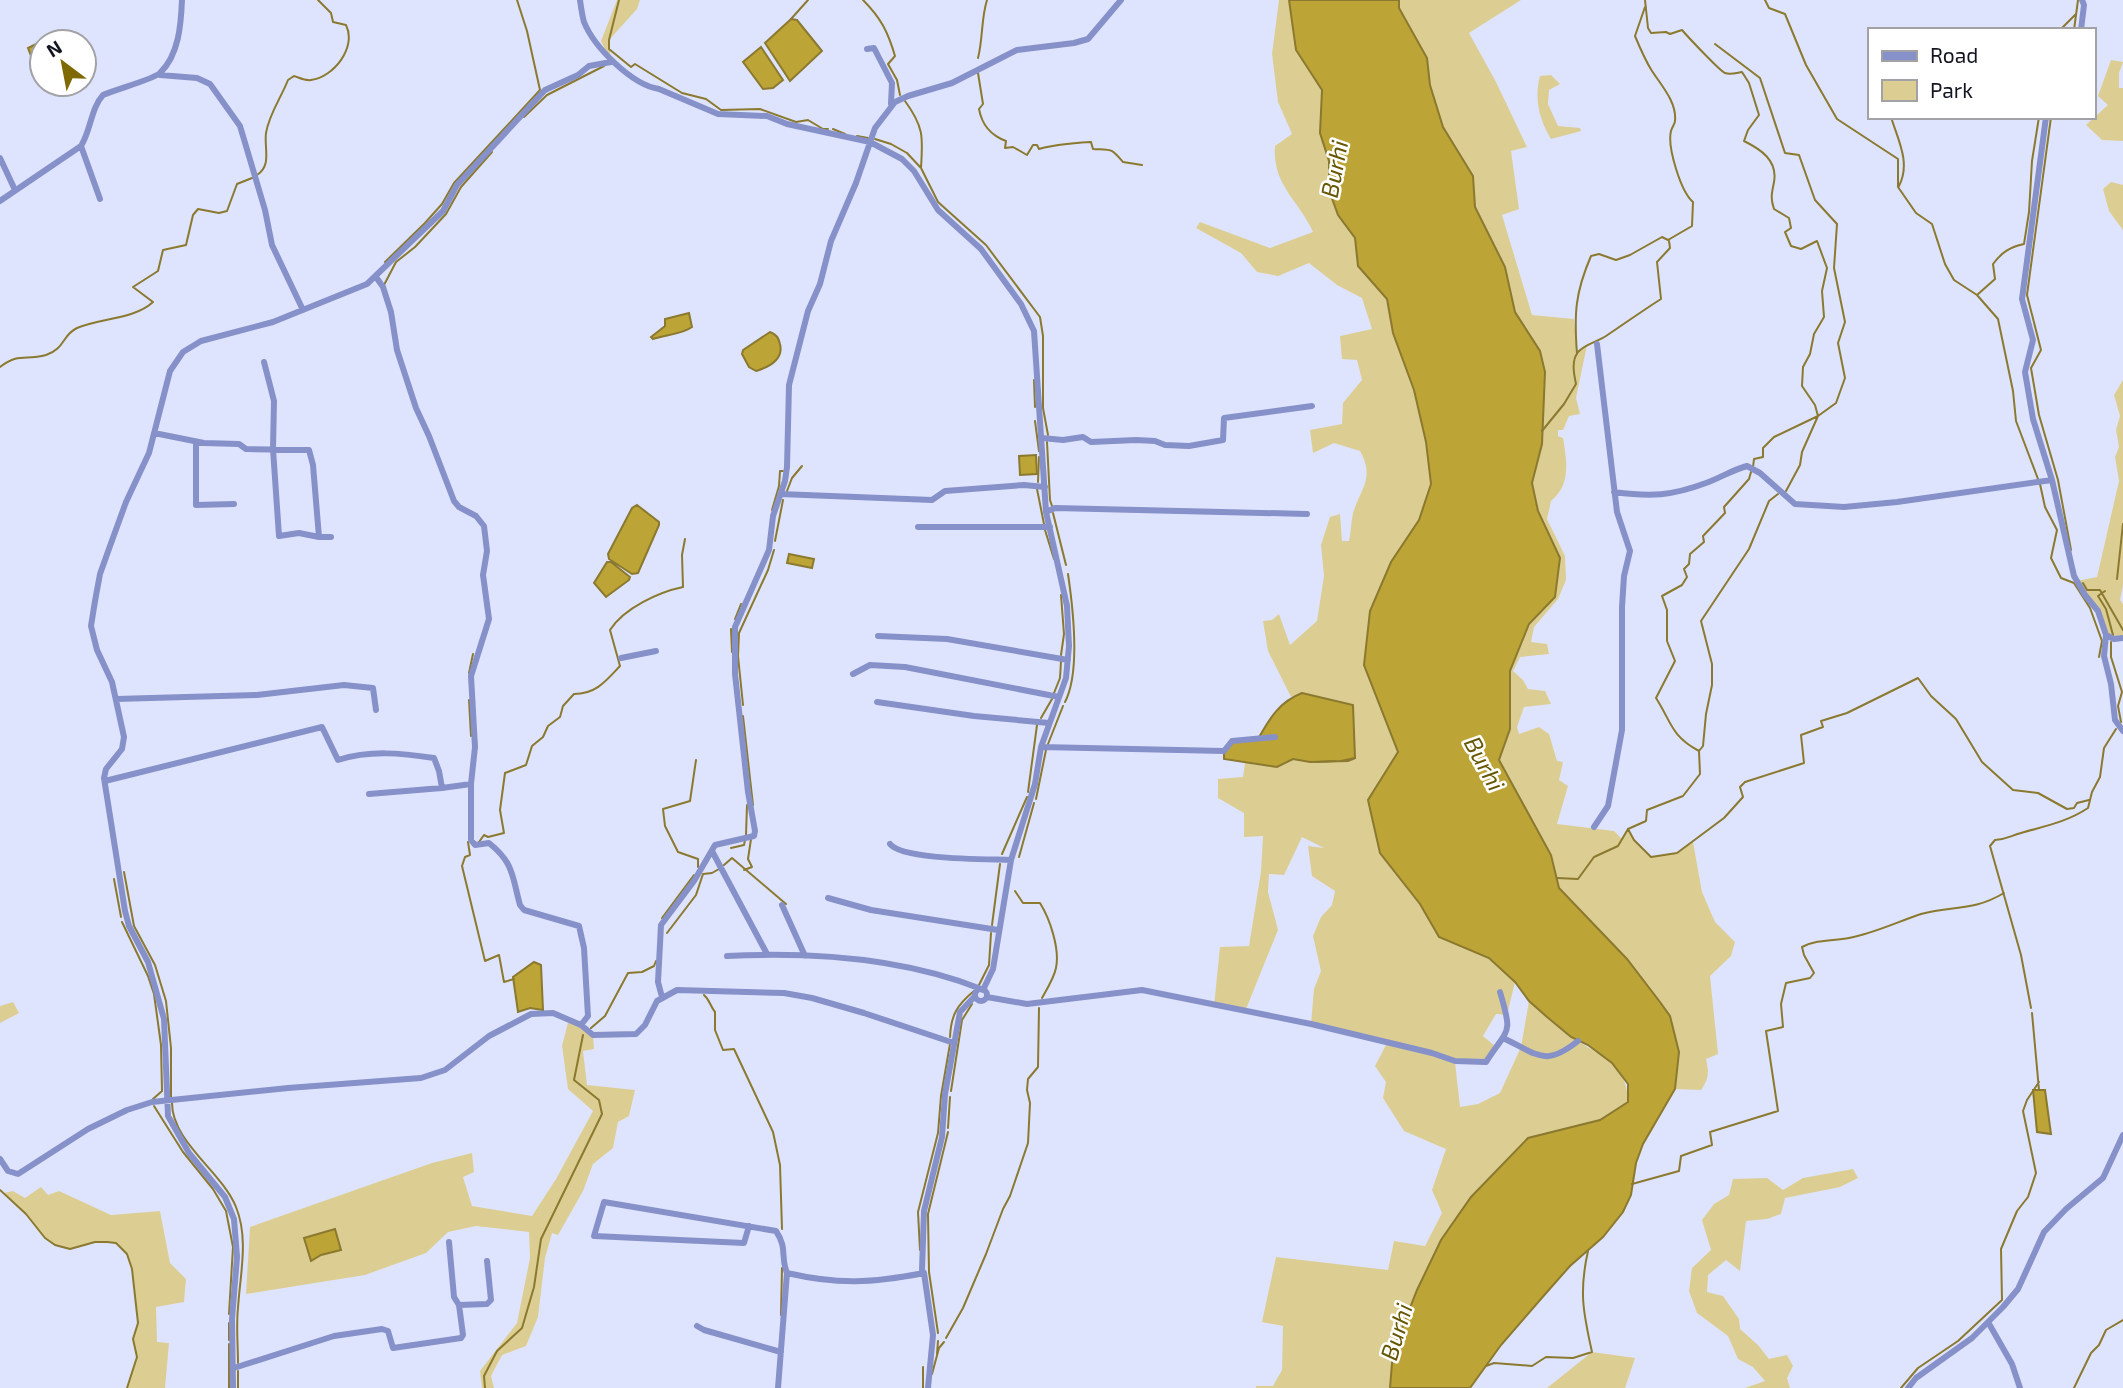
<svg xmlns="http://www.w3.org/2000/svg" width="2123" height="1388" font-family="'Exo 2',sans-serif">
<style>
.green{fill:#dcce93}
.water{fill:#bda436;stroke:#8a792f;stroke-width:2}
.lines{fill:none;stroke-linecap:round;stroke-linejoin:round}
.stream{stroke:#8a792f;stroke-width:2}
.minor{stroke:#8791c9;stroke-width:6}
.labels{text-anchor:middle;stroke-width:5;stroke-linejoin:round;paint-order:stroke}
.water-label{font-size:24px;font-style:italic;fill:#675600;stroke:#fff}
</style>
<rect width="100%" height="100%" fill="#dfe4fe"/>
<path class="green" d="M617,0H640L637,9L609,40L611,62L601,41Z
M1279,0H1289L1296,50L1322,90L1320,132L1329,161V190L1338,215L1355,238L1358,266L1387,298L1393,333L1414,390L1426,442L1431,485L1419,520L1391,562L1364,665L1398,753L1380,853L1420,904L1439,937L1489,958L1515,982L1507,1015L1496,1014L1483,1036L1496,1047L1486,1062H1455L1460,1107L1478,1104L1500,1093L1521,1047L1529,1001C1542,1013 1556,1027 1571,1037C1600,1056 1627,1062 1628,1102L1600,1120L1528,1138L1471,1197L1441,1240L1417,1290L1393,1351L1390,1388H1256V1386H1273L1282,1370L1283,1326L1262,1322L1276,1257L1388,1270L1394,1241L1425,1246L1442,1213L1432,1190L1446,1149L1404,1131L1383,1098L1386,1082L1375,1066L1387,1043L1311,1024L1314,989L1321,971L1313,936L1321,917L1332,905L1335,891L1312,876L1308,846L1324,848L1302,837L1284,875L1269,874L1268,892L1278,930L1246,1009L1214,1006L1220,947L1249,946L1261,872L1263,836L1244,837V813L1218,798V779L1243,777L1245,763L1277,767L1293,759L1310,762L1348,761L1302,693L1291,697L1268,651L1263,621L1272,620L1279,614L1290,645L1317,621L1324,576L1321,545L1330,517L1340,514L1342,541H1349C1351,532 1351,522 1353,513C1361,488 1375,478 1360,451L1334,443L1313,453L1310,430L1342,424L1343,403L1362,380L1357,360L1342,359L1340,336L1372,329L1362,298L1337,285L1309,263L1278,276L1257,272L1241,253L1196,228L1200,222L1270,248L1313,232C1299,200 1272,185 1275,146L1292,134L1278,102L1272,54Z
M1399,0H1521L1469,33L1496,82L1527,147L1511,151L1519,209L1502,215L1532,315L1574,319L1577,353L1587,345L1576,398L1580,414L1569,416L1563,430H1558V436L1563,438C1567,461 1571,485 1551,501L1547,519L1565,556L1566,580L1558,599L1534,627L1531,642L1547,644L1549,654L1520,657L1513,671L1523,680L1528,689L1545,691L1551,704L1524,707L1517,727L1519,734L1539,727L1549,734L1557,761L1563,762L1559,780L1568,786L1557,824L1614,831L1622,839L1628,829L1634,840L1651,857L1677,853L1693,842L1702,892L1715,922L1735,942L1731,956L1710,976L1718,1054L1706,1059C1709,1072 1709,1079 1701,1090L1675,1089L1679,1052L1660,1002L1627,959L1559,888L1551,855L1499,760L1510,729V671L1529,624L1555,597L1560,559L1538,511L1532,483L1542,444L1545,372L1540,351L1515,312L1505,267L1475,207L1473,176L1443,127L1430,85L1427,58L1399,8Z
M2111,60L2123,62L2119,73V88H2123V141L2102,140L2086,125L2108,105L2098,96Z
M1551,75L1560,84L1549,90L1548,104L1558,126L1580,128L1581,131L1551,139C1539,119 1534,98 1540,76Z
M2111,182L2123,185V230L2109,211L2103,189Z
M2123,380V585L2120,600L2123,604V640L2106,635L2098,611L2077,581L2097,577L2119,481L2115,457L2119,447L2116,430L2120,416L2114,395Z
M13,1002L19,1013L0,1023V1006Z
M569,1019L593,1035L594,1049L583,1051L587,1085L635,1090L629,1116L618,1122L613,1148L593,1164L583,1191L558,1235L552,1233L545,1258L538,1317L526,1346L502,1355L491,1376L494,1388H482L480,1371L517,1323L530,1258L529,1232L476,1226L448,1232L426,1253L365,1275L246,1294L250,1227L432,1163L472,1153L474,1172L463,1177L472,1206L532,1216L556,1179L593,1111L568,1089L562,1046Z
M1853,1169L1858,1178L1840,1187L1785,1198L1781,1214L1767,1219L1746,1221L1740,1271L1726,1260L1708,1275L1707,1292L1723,1296L1739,1319L1740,1329L1758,1345L1769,1359L1787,1355L1793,1366L1787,1378L1790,1388H1745L1765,1381L1753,1367L1738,1359L1728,1336L1697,1313L1689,1291L1692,1268L1711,1250L1702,1220L1714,1204L1729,1195L1733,1179L1767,1178L1783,1190L1803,1178Z
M41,1187L48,1195L59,1191L111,1215L160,1211L170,1263L186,1279L184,1302L156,1307L157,1342L169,1343L165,1388H127L137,1358L133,1339L138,1323L132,1269L127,1254L116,1243L107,1242H95L70,1249L55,1245L45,1238L26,1214L4,1193L13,1191L25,1198Z
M1592,1352L1635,1358L1625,1388H1547Z"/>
<path class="water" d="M1289,0H1399V8L1427,58L1430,85L1443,127L1473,176L1475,207L1505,267L1515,312L1540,351L1545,372L1542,444L1532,483L1538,511L1560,558L1555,597L1529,624L1510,671V729L1499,760L1551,855L1559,888L1627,959L1660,1002L1670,1016L1679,1052L1675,1089L1643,1144L1636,1163L1631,1195L1623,1212L1603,1237L1570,1266L1547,1292L1501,1345L1470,1388H1390L1393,1351L1417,1290L1441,1240L1471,1197L1528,1138L1600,1120L1628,1102V1084L1612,1063L1588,1045L1571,1037L1547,1017L1529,1001L1515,982L1489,958L1439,937L1420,904L1380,853L1368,800L1398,752L1364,665L1370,611L1391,562L1419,520L1431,484L1426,442L1414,390L1393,333L1387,299L1358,266L1355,238L1338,215L1329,190V161L1320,133L1322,90L1296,50Z
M791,19L797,20L822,51L790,81L765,43Z
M54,35L58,36L62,42H42V71L40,73L35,66L28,48Z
M761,47L783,80L773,88L763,89L743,62Z
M689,313L692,327C683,334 665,335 653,339L651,337L665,326V319Z
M770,332C776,334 779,338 780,344C784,360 769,367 756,371L749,367L742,354L743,350Z
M1036,455L1037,474L1020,475L1019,456Z
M637,505L659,522V525L638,573L632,574L609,559L608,554L632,508Z
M789,554L814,559L812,568L787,563Z
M607,562H611L630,577L629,580L606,597L594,583Z
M1302,693L1353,705L1355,758L1348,761L1310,762L1293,759L1277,767L1224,759V751L1232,741L1258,739C1270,718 1279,702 1302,693Z
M534,962L541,965L543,1010L530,1008L518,1012L513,977Z
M2033,1090H2045L2051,1134L2037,1132Z
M335,1229L341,1250L321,1255L311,1261L304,1238Z"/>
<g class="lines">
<path class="stream" d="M619,0L609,40V49L631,67L635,64L682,93L706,99L721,110L760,109L796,122L808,120L823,129H828
M863,0C881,18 888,32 895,56L888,64L897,80L900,95
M1645,0L1648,28L1651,33L1666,32L1670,34L1682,30C1688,37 1721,72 1725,73C1730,75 1736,73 1742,72L1749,83L1759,115L1748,130L1744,141C1760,149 1778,160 1774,182C1772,193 1770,197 1774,209L1789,218L1791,228L1785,232L1791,246L1801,249L1817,241L1827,268L1822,291L1824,317L1814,334L1810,354L1803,367L1802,386L1815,405L1818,416L1774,437L1763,448V457L1754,459L1753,467
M1765,0L1769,8L1785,14L1806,65L1837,119L1898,159V187L1916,213L1932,224L1945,264L1954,280L1977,295L1998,319L2013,391L2016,421L2038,479
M791,19L808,0
M2060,30L2076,14
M2074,30L2078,0
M1715,44L1760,78L1785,153L1799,155L1815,200L1837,224L1834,268L1845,322L1838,343L1845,378L1836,403L1818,416L1802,452L1800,465L1786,491
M978,58C983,39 981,19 987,0
M978,73L983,104L979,109C982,125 990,135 1006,141L1005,148L1013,147L1027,155L1033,145H1037L1039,149C1056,144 1074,143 1091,142L1093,149C1113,150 1111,148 1123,162L1142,165
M905,101C924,127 923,137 921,168
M524,117L547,95L604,66
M1891,117C1898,140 1911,163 1899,186
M2051,117L2027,295L2041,350L2031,368L2039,415L2058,480L2071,550
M833,129L845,134
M857,136L868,138
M875,139L891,144L907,153L921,168L938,202L986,245L1040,317L1043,336V408L1048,435
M257,175C272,165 264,149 266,133C269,114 281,98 288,80L294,76C300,78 305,81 311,80C334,77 357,47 346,25L333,22L331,13L318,0
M385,262L425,223L442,204L454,183L540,90L527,31L517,0
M384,285L396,262L415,247L446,214L461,187L492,152
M1977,295L1995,279L1993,264C2002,252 2010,247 2024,244L2029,212L2032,161L2039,117
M1577,354C1574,314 1575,293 1591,256L1599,254L1616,260L1630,255L1662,237L1668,240L1692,226L1693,202C1681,192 1667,147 1671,131C1672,127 1675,124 1675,121C1677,102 1661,85 1652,71C1645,60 1640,48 1635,36L1645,7
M0,367C20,352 25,361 46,355C65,349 62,335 77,328C101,318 135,319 153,302L133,287L158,271L163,250L186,245L193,215L198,209L219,213L227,211L237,184L252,178
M1034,380L1035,407
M1035,421L1039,451
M1542,431L1564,404L1576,384C1574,374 1571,361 1578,352C1585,344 1597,342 1606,336C1624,324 1642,311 1661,299L1657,262L1670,248L1669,241
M1047,442L1050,500L1052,506
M1038,482L1039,457
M2040,484L2045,507L2057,530L2051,558L2061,578L2074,583L2090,608L2102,641L2099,657
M1037,489L1044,524
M787,491L792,478L802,466
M772,510L779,486L780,471H783
M1053,513L1066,565
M1045,530L1054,559
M775,541L783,500
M2117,579L2123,524
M2083,583L2087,590H2100L2123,630
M2105,591L2098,596L2106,609L2113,635
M735,619L741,604
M731,629L732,652
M2111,642V657L2122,692L2118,706L2121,722
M1061,655L1064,634L1061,595
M469,673L473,654
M1054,693L1060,678L1061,661
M469,700L471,736
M1065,702C1081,671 1073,608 1068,574
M743,705L738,656L739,633L768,570L774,550
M743,716L753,805
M1041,718L1052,699
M1048,744L1063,706
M1699,751L1703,746L1706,714L1712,685V664L1701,621L1749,549L1769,501L1778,494
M696,760L690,801L663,809L665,826L678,852L698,859V867
M1341,761L1355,758
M1316,762L1335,761
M1028,792L1037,725
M1036,799L1046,750
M1628,829L1634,840L1651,857L1677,853L1724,818L1743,797L1740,787L1745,782L1804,763L1801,735L1823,727L1821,721L1847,713L1918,678L1931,696L1956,719L1982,762L2013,790L2038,793L2067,809L2074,808L2077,803L2089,800
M746,835L747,805
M468,842L470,855L465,857L462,866L485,961L499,955L504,982L514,979
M479,842L484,835L488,837L504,833L500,810L505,773L526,765L532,746L543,737L548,726L560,717L563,706L574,694C596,694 606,681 620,666L610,630C624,608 659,592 683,587L682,555L685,539
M731,848L744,845L745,840
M1002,854L1027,797
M1019,857L1034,803
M724,865L732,858L786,904
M744,870L752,867L748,859L751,839
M124,872L134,926L155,965L166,1001L171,1048V1097
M1557,878L1578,879L1594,857L1618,846L1628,829L1646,821L1647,810L1683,796L1700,774L1699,751C1671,736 1672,723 1656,698L1675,661L1667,641V610L1662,596L1682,585L1687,577L1684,569L1689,564L1690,554L1704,542L1703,536L1725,513L1724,507L1749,479L1751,472
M114,879L121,917
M1015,891L1023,903H1040C1050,919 1060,949 1056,968C1054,978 1047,989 1042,998
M662,918L694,875
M122,922L148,976L154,994L161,1045L162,1091L153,1099
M992,925L1000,864
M667,933L696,895L703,874L712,873L719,869
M979,985L989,965L991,933
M704,995C710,1000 710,1006 715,1012V1030L723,1050L734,1049L773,1132L780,1165L782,1229
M2031,1008L2021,955L1990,846L1995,840C2008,839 2010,836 2021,833C2045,826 2067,822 2088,808L2092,792L2100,777L2104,748L2116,729
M2032,1013L2039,1090
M591,1028L605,1016L628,973L642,972L654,966L656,961
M950,1037C951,1015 957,1005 974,991
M951,1091L962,1020L972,1004
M172,1103C172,1142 222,1172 236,1207C249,1239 240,1275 238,1308C236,1326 238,1345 238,1363
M154,1106L183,1152L213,1189L226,1211L233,1247L229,1314
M948,1128L950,1097
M1632,1184L1679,1171L1681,1156L1712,1145L1710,1132L1778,1111L1766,1031L1783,1027L1781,1004L1786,983L1810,978L1814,973L1804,955L1802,947C1817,939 1833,941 1849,938C1875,933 1897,922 1921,914C1953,905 1972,912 2004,893
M0,1190L26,1214L45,1238L55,1245L70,1249L95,1242H107L116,1243L127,1254L132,1269L138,1323L133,1339L137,1357L127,1388
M920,1250L918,1212L938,1133L941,1096L950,1044
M781,1315L782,1268
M938,1333L929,1272L928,1214L948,1132
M946,1338L963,1308L986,1254L1003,1209L1010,1196L1028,1143L1030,1103L1027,1090L1028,1079L1038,1067L1039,1008
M229,1340V1323
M229,1344V1388
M937,1354L938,1341
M1486,1366L1494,1363L1532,1366L1546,1357L1573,1358L1592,1352C1583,1312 1579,1291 1588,1251
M923,1367V1388
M932,1374L939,1348L944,1342
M238,1388V1371
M485,1388L484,1376L497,1351L522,1328L534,1287L541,1239L602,1114L599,1100L574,1080L583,1035
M1901,1388L1918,1368L1958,1341L2002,1300L2001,1249L2017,1211L2028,1197L2036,1173L2023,1111L2027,1100L2039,1082
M2074,1388L2091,1353L2099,1345L2106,1330L2123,1320"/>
<path class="minor" d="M580,0C581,7 582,15 584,22C594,47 632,85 659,89L718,114L767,116L787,124L870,142L902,159L914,171L938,210L981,249L1021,304L1034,331L1046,512L1067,606L1069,646L1066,678L1041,747L1035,784L1011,860L993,969L983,990
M2081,30L2084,5L2082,0
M867,49L874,48L892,83L891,104
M160,75L197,78L210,84L240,126L265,210L272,245L303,310
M2046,117L2022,299L2033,340L2025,372L2033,419L2052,480L2074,576L2085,595L2098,611L2106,635L2104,656L2111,684L2115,720L2123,731
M81,146L100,199
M0,158L15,190
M0,201L81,146C91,130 91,108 103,95C114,90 154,79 160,73C179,55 181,24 182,0
M376,277L383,287L391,312L397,350L416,408L429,436L454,501L459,507L476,516L484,526L487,551L483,575L489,619L471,676L475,747L471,784V840L475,845L489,843C514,863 512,876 520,905L524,910L579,926L584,948L588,1016L581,1025
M264,362L274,401L273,449L279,536L299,533L319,537
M154,433L204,443L239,444L246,449L309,450L313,465L319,537H331
M1042,438L1063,440L1083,437L1091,442L1136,440L1155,441L1165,445L1189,446L1223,440L1224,418L1312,406
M196,442V505L234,504
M1614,492C1651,497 1671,496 1706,483C1720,478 1732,470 1747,466L1760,473L1795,504L1844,507L1897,502L2052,480
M780,494L932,500L945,491L1024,485L1045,487
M1046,512L1055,508L1307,514
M918,527H1050
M2106,635L2114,639L2123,638
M878,636L947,639L1068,660
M621,658L656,651
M853,674L870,665L905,667L1059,697
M116,699L257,695L344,685L373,688L376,710
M877,702L974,716L1049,723
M1041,747L1224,751L1232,741L1275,737
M105,781L322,727L338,760C370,750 401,753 434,758L439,771L442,788L471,784
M369,794L442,788
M1594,827L1608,806L1622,730V607L1624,576L1630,551L1617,512L1597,344
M890,844C902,860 989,859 1011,860
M712,851L767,954
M828,898L871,910L998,930
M782,905L805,956
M727,956C810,952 903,958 981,989
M975 995a6 6 0 1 1 12 0a6 6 0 1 1-12 0Z
M662,997L658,982L661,925L694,881L715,845L754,836L755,831L748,792L735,674V627L769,550L773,516L785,481L787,467L789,385L808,311L820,284L831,241L856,183L875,128L895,102L908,96L952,83L1017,50L1074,43L1088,39L1121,0
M987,997L1027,1004L1142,990L1311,1024L1432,1053L1455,1061L1486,1062C1509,1027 1513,1035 1500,992
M1505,1039C1539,1055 1545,1067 1578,1041
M0,1159L8,1171L18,1174L88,1129L127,1110L152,1102L288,1088L421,1078L445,1070L489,1036L531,1014L553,1013L581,1025L593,1035L636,1034L645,1025L657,1001L677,990L784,993L812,998L864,1013L954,1043
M749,1226L744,1243L594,1236L604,1202L776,1231C788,1249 780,1256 787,1273L778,1388
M449,1242L454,1297L459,1305
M787,1273C839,1285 872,1283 924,1273
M1988,1322L2012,1364L2020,1388
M697,1326L704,1330L781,1352
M234,1368L334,1336L382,1329L388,1331L393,1348L461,1338L463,1335L459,1305L487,1304L491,1300L487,1261
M233,1388L232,1319L237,1257L234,1219L225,1197L189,1153L168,1116L164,1019L148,962L129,926L125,911L104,778L106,769L122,749L124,737L112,682L97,650L91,626L95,601L100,574L110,546L126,502L149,453L170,371L183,352L201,341L273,322L367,284L443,211L457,185L545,90L578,75L589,66L611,62
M928,1388L933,1335L924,1273L922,1270L924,1211L942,1137L945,1094L960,1012L975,996
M1908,1388L1916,1378L1972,1338L2003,1307L2018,1289L2044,1232L2066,1209L2103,1178L2123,1135"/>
</g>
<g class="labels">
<g class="water-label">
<text transform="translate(1335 169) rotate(-79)" y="8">Burhi</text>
<text transform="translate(1484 764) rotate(62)" y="8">Burhi</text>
<text transform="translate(1397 1332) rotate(-73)" y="8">Burhi</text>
</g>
</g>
<rect x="1868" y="28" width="228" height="91" fill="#ffffff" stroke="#a1a1a6" stroke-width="2"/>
<rect x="1882" y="51" width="35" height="10" fill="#8791c9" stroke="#a1a1a6" stroke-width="2"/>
<text x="1930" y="63" font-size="21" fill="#131520">Road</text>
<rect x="1882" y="80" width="35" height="21" fill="#dcce93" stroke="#a1a1a6" stroke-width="2"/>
<text x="1930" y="98" font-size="21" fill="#131520">Park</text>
<g transform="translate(63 63) rotate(328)"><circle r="33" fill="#ffffff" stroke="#a1a1a6" stroke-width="2"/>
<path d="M0-5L12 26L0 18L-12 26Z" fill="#7e6a01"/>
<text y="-10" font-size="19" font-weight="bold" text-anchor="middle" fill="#131520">N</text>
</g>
</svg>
